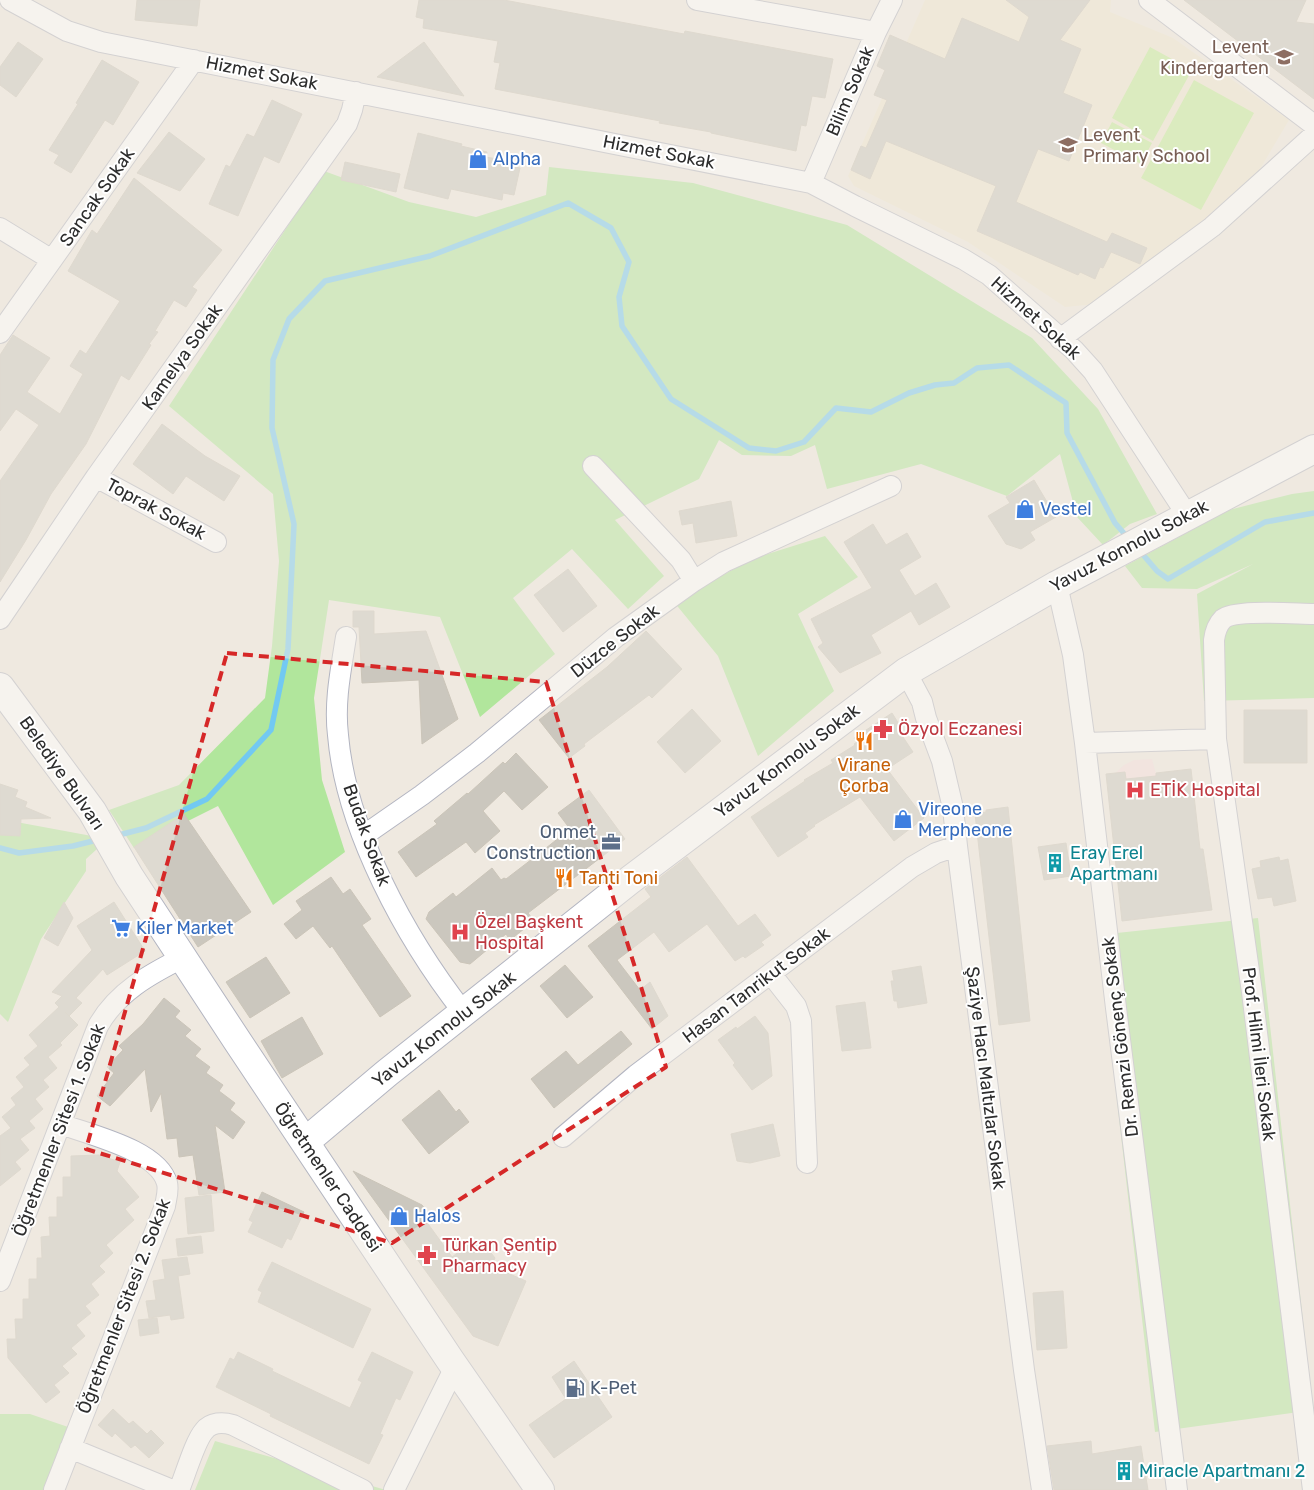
<svg xmlns="http://www.w3.org/2000/svg" width="1314" height="1490" font-family="Rubik,sans-serif">
<style>
.education{fill:#f0e7d0}
.medical{fill:#f5dede}
.green{fill:#b1e69c}
.pitch{fill:#c4ed98}
.lines{fill:none;stroke-linecap:round;stroke-linejoin:round}
.stream{stroke:#72c9f2;stroke-width:5.5}
.building{fill:#cbc7be;stroke:#cbc5b9}
.street-casing{stroke:#b3b5c1;stroke-width:22}
.secondary-casing{stroke:#b3b5c1;stroke-width:30}
.street{stroke:#fff;stroke-width:20}
.secondary{stroke:#fff;stroke-width:28}
.marked{fill:none;stroke:#d62828;stroke-width:4;stroke-dasharray:10 6;stroke-linejoin:round}
.labels{text-anchor:middle;stroke-width:4;stroke-linejoin:round;paint-order:stroke}
.education-label{font-size:18px;fill:#785e54;stroke:#fff;text-anchor:end}
.street-label{font-size:18px;fill:#2d2d2d;stroke:#fff}
.shop-label{font-size:18px;fill:#366cbe;stroke:#fff;text-anchor:start}
.health-label{font-size:18px;fill:#be3a42;stroke:#fff;text-anchor:start}
.food-label{font-size:18px;fill:#c56008;stroke:#fff}
.service-label{font-size:18px;fill:#4e5e75;stroke:#fff;text-anchor:end}
.culture-label{font-size:18px;fill:#0d838f;stroke:#fff;text-anchor:start}
</style>
<rect width="100%" height="100%" fill="#efe9e0"/>
<path class="education" d="M925,0H1111L1110,12L1173,38L1289,120L1260,169L1225,210L1096,304L1065,307L968,242L854,186L848,176Z"/>
<path class="medical" d="M1152,759L1163,800L1109,779L1124,765L1134,760Z"/>
<path class="green" d="M549,167L693,183L847,225L1032,338L1098,409L1157,514L1130,524L1103,545L1077,517L1060,454L1007,496L921,464L827,489L815,445L791,456L742,455L719,440L699,479L615,520L664,576L628,609L572,549L513,598L555,654L480,717L440,617L329,600L314,698L322,780L345,852L273,905L218,806L134,848L109,810L179,785L265,698L272,646L279,561L273,494L169,406L324,171L409,202L476,217L546,195Z
M1314,491V698L1204,701L1197,594L1253,564L1197,589L1142,588L1125,566L1229,510L1292,494Z
M825,536L858,577L798,614L834,691L758,756L718,656L674,602L752,559Z
M0,819L108,839L86,859V871L41,939L8,1022L0,1014Z
M1258,918L1313,1410L1155,1432L1098,935Z
M0,1414H30L71,1428L49,1490H0Z
M215,1441L386,1490H195Z"/>
<path class="pitch" d="M1150,47L1192,70L1153,141L1112,118Z
M1194,80L1254,113L1201,210L1141,178Z
M1112,122L1152,143L1141,164L1101,143Z"/>
<g class="lines">
<path class="stream" d="M1139,550L1157,571L1168,579L1265,522L1314,513
M115,836L146,828L207,799L271,730L288,649L294,524L272,428L273,360L289,319L325,281L430,256L568,203L611,228L629,262L619,297L622,326L671,399L749,448L776,451L804,442L836,408L871,412L909,393L935,385L954,383L977,368L1009,365L1066,403L1067,433L1115,523L1128,538
M0,848L19,853L73,846L101,839"/>
</g>
<path class="building" d="M137,0H200L197,26L135,20Z
M419,0H504L684,34L685,31L833,59L825,98L812,96L806,126L801,125L796,151L711,133V132L659,123L660,121L495,89L500,63L494,62L498,41L423,28L424,19L416,17Z
M1006,0H1090L1060,40L1081,49L1063,93L1092,105L1069,161L1038,149L1016,202L1107,242L1112,233L1147,248L1140,264L1111,252L1103,268L1100,267L1095,279L1080,272L1078,275L977,231L996,186L886,141L870,179L851,170L861,146L866,148L887,100L874,95L885,70L877,66L890,35L945,59L962,18L1019,42L1029,17Z
M1184,0H1306L1296,22L1314,24V99Z
M18,42L43,59L16,97L0,85V67Z
M424,42L464,96L377,77Z
M102,60L139,82L113,125L105,120L71,173L54,163L59,155L49,150L78,104L76,103Z
M272,100L302,114L279,163L264,156L238,216L209,204L226,165L230,167L247,134L254,137Z
M169,132L205,159L180,191L137,173Z
M418,133L462,144L461,146L487,152L486,157L497,159L496,163L520,168L514,195L503,193L502,200L451,189L448,199L404,188Z
M345,162L400,174L396,192L341,180Z
M134,178L222,250L192,287L197,290L186,307L174,300L155,331L158,332L149,344L151,345L129,380L121,375L86,444L51,494L26,540L0,582V481L39,425L16,409L0,431V355L13,335L50,358L27,392L60,414L83,374L70,366L80,350L86,354L120,301L68,271L92,230L97,234Z
M162,424L205,456L240,476L224,501L186,476L173,494L133,464Z
M1034,480L1056,517L1030,532L1035,540L1021,549L1006,544L988,516L1010,503L1006,497Z
M731,501L737,536L696,543L693,523L682,525L679,511Z
M873,524L886,545L907,533L921,557L899,570L915,596L936,583L950,607L919,625L911,611L871,635L881,653L840,673L818,647L823,643L811,619L872,588L844,542Z
M568,569L597,606L563,632L534,595Z
M353,611H374V634L426,631L458,719L422,744L419,680L362,683L359,627H353Z
M646,631L682,669L652,698L649,695L584,744L585,746L569,758L539,720L607,667Z
M692,709L721,741L685,773L657,742Z
M1244,710H1307V763H1244Z
M892,713L902,729L899,731L913,752L887,769L924,818L894,841L860,797L814,825L815,826L805,833L808,837L778,857L751,817L805,781L804,780L833,763L831,760L855,745L854,744L857,742L854,738Z
M516,753L548,787L522,810L504,791L483,811L500,831L475,853L466,842L416,877L398,852L437,824L434,821L467,793L468,794L503,762L505,764Z
M1191,769L1200,849H1203L1212,910L1122,921L1106,774L1125,772L1126,779L1156,776V773Z
M0,784L18,790L15,797L27,802L25,807L51,818L21,819L20,836L0,835Z
M589,790L625,839L528,913L534,921L510,940L506,934L470,964L460,962L426,919L429,912L453,893L456,897L492,868L501,880L504,878L506,879L536,856L570,829L558,813Z
M1008,807L1030,1021L999,1025L975,814L986,812V810Z
M184,814L251,912L198,947L134,847Z
M1066,843L1071,876L1044,880L1038,847Z
M687,857L738,926L755,914L771,935L761,942L764,945L745,958L743,956L735,961L707,924L669,952L654,932L617,960L640,990L650,982L668,1016L652,1029L588,946L651,897L645,889Z
M1279,857L1280,861L1288,859L1296,901L1274,906L1272,897L1258,899L1252,869L1261,867L1260,861Z
M331,877L343,894L350,889L371,919L362,925L411,996L380,1017L332,946L330,948L313,926L296,939L284,924L302,910L296,901Z
M64,902L73,918L58,946L44,938Z
M114,902L145,951L107,975L103,969L76,998L82,1003L69,1016L65,1012L78,1025L60,1043L62,1045L48,1057L57,1068L43,1080L49,1087L35,1099L43,1109L29,1121L35,1128L20,1139L29,1150L15,1162L21,1169L0,1186V1136L11,1128L2,1117L16,1105L11,1098L24,1087L16,1077L30,1065L24,1058L38,1046L29,1035L59,1007L55,1003L62,996L52,992L92,950L77,926Z
M266,957L290,993L250,1018L226,982Z
M565,965L593,997L567,1018L540,986Z
M921,966L927,1003L898,1008L897,1001H894L891,981H894L892,971Z
M164,998L180,1011L175,1017L191,1030L185,1036L201,1049L195,1056L210,1067L206,1073L223,1085L219,1091L235,1103L230,1110L245,1122L233,1139L215,1125L225,1192L199,1195L193,1155L179,1157L177,1138L167,1139L161,1093L151,1112L145,1069L110,1106L97,1096L114,1073L107,1067L123,1050L119,1046L143,1024Z
M865,1002L871,1048L842,1051L836,1006Z
M755,1016L768,1033L772,1076L752,1090L733,1065L735,1063L718,1040L736,1027L737,1029Z
M302,1017L323,1054L282,1078L261,1041Z
M621,1031L632,1044L554,1108L531,1079L566,1051L578,1065Z
M439,1090L456,1112L459,1109L469,1122L429,1154L402,1120Z
M773,1124L780,1156L750,1163L737,1161L731,1134Z
M99,1155L120,1162L117,1171L139,1197L125,1209L134,1220L106,1245L113,1253L99,1266L105,1272L91,1284L99,1295L85,1306L91,1313L76,1325L85,1336L71,1348L77,1354L62,1366L69,1373L54,1385L60,1392L46,1403L8,1358L7,1339H16L15,1319H23V1299H29V1279H37V1258H42L41,1237L50,1236L49,1217H57V1197H63V1177H71V1156Z
M353,1171L422,1205L431,1217L426,1221L452,1257L472,1242L474,1245L481,1240L495,1258L491,1266L526,1281L498,1346L473,1336Z
M262,1192L304,1212L291,1240L287,1238L282,1248L248,1232L253,1222L249,1220Z
M211,1195L214,1231L188,1234L185,1198Z
M201,1236L203,1253L178,1256L176,1239Z
M187,1257L190,1274L178,1276L184,1318L171,1320L170,1315L149,1318L146,1301L156,1300L153,1281L165,1279L162,1260Z
M272,1262L371,1309L353,1348L258,1302L262,1292L258,1290Z
M1063,1291L1067,1348L1037,1350L1033,1293Z
M157,1318L159,1333L140,1336L138,1320Z
M238,1352L273,1369L272,1371L350,1408L362,1382L358,1380L372,1352L413,1372L400,1400L396,1398L380,1434L383,1435L369,1464L270,1416L271,1414L216,1387L230,1358L234,1360Z
M574,1361L612,1417L554,1458L529,1425L566,1399L552,1377Z
M113,1409L129,1424L133,1421L147,1434L151,1430L164,1443L149,1458L135,1445L131,1448L115,1433L112,1437L98,1425Z
M1091,1441L1092,1454L1141,1446L1148,1490H1054L1047,1446Z"/>
<g class="lines">
<g class="street-casing">
<path id="street" d="M10,0L67,31L101,42L811,183L855,206L963,259L989,275L1074,350L1093,371L1187,515
M697,0L876,32
M1149,0L1314,125
M811,183L876,32L892,0
M0,228L52,260
M0,333L194,60
M1060,339L1212,227L1314,135
M593,466L681,560L694,581
M96,477L216,542
M1057,585L1073,655L1085,743L1116,1008L1177,1490
M0,619L96,477L347,124L352,110L356,92
M346,637C341,669 334,702 338,735C346,830 406,939 464,1013
M906,672L922,702L926,718L942,761L953,808L957,846L1024,1370L1042,1490
M1085,743L1216,739
M363,836L422,795L477,753L616,637L694,581L724,562L891,486
M771,974L796,1006L801,1021L807,1163
M563,1137L636,1075L912,867L936,853L957,846
M0,1281L98,1026C117,992 150,974 184,957
M70,1448L172,1490
M54,1490L165,1206C166,1199 169,1191 167,1183C158,1150 90,1135 61,1124
M179,1490C185,1476 195,1441 204,1431C211,1422 223,1422 233,1425L363,1490
M394,1490L455,1367
M1313,1490L1252,992L1216,739L1214,640C1215,632 1217,625 1223,619C1235,609 1296,614 1314,614"/>
</g>
<g class="secondary-casing">
<path id="secondary" d="M0,687L92,811L129,876L238,1042L450,1360L540,1490
M305,1142L387,1073L630,880L906,672L1057,585L1314,449"/>
</g>
<use href="#street" class="street"/>
<use href="#secondary" class="secondary"/>
</g>
<path d="M0 0H1314V1490H0ZM227,653L546,682L666,1067L392,1243L86,1149Z" fill="#efe9e0" fill-opacity=".55" fill-rule="evenodd"/>
<path class="marked" d="M227,653L546,682L666,1067L392,1243L86,1149Z"/>
<defs>
<g id="school-bare" transform="scale(1.5)"><path d="M0-5L7-2L0 1L-7-2ZM-4 1L0 2.5L4 1V4Q0 6-4 4Z" fill="#8d6e63" stroke="#fff" stroke-width="2.5" paint-order="stroke"/></g>
<g id="shop-bare" transform="scale(1.5)"><path d="M-5-2.5h2.3a2.7 3.5 0 0 1 5.4 0H5L5.5 6h-11ZM-1.5-2.5h3a1.5 2.3 0 0 0-3 0Z" fill="#3f7fe0" stroke="#fff" stroke-width="2.5" paint-order="stroke"/></g>
<g id="pharmacy-bare" transform="scale(1.5)"><path d="M-2-6h4v4h4v4h-4v4h-4v-4h-4v-4h4Z" fill="#e0444e" stroke="#fff" stroke-width="2.5" paint-order="stroke"/></g>
<g id="restaurant-bare" transform="scale(1.5)"><path d="M-5-6h1v4h1v-4h1v4h1v-4h1v5L-1.5 .5V6h-2V.5L-5-1ZM5-6V6H3V1.5H1.5Q1.5-4 5-6Z" fill="#e8710a" stroke="#fff" stroke-width="2.5" paint-order="stroke"/></g>
<g id="hospital-bare" transform="scale(1.5)"><path d="M-5-5h3v3.5h4V-5h3V5h-3V1.5h-4V5h-3Z" fill="#e0444e" stroke="#fff" stroke-width="2.5" paint-order="stroke"/></g>
<g id="office-bare" transform="scale(1.5)"><path d="M-6-3h4V-5.5h4V-3h4V5H-6ZM-1-4.5V-3h2v-1.5ZM-6 0V1H6V0Z" fill="#5c6f8a" stroke="#fff" stroke-width="2.5" paint-order="stroke"/></g>
<g id="building-bare" transform="scale(1.5)"><path d="M-4-6H4V6H1V3H-1V6H-4ZM-2.5-4.3h1.7v1.8h-1.7ZM.8-4.3h1.7v1.8H.8ZM-2.5-1h1.7V.8h-1.7ZM.8-1h1.7V.8H.8Z" fill="#0f9aa8" stroke="#fff" stroke-width="2.5" paint-order="stroke"/></g>
<g id="supermarket-bare" transform="scale(1.5)"><path d="M-6-5.5h2.5l.6 2H6L4.5 2H-2.5L-4.4-4H-6ZM-1.5 3.2a1.3 1.3 0 1 0 .1 0ZM3 3.2a1.3 1.3 0 1 0 .1 0Z" fill="#3f7fe0" stroke="#fff" stroke-width="2.5" paint-order="stroke"/></g>
<g id="fuel-bare" transform="scale(1.5)"><path d="M-5.5-6h7V0h2V4h1.3V-2.5L3-4.5l.8-.8L6-3V5H2.5V1h-1V6h-7ZM-4.2-4.7v3.2H.2V-4.7Z" fill="#5c6f8a" stroke="#fff" stroke-width="2.5" paint-order="stroke"/></g>
</defs>
<g fill-rule="evenodd">
<use href="#school-bare" x="1284" y="57"/>
<use href="#school-bare" x="1068" y="145"/>
<use href="#shop-bare" x="478" y="159"/>
<use href="#shop-bare" x="1025" y="509"/>
<use href="#pharmacy-bare" x="883" y="729"/>
<use href="#restaurant-bare" x="864" y="741"/>
<use href="#hospital-bare" x="1135" y="790"/>
<use href="#shop-bare" x="903" y="819"/>
<use href="#office-bare" x="611" y="842"/>
<use href="#building-bare" x="1055" y="863"/>
<use href="#restaurant-bare" x="564" y="878"/>
<use href="#supermarket-bare" x="121" y="928"/>
<use href="#hospital-bare" x="460" y="932"/>
<use href="#shop-bare" x="399" y="1216"/>
<use href="#pharmacy-bare" x="427" y="1255"/>
<use href="#fuel-bare" x="575" y="1388"/>
<use href="#building-bare" x="1124" y="1471"/>
</g>
<g class="labels">
<g class="education-label">
<text x="1269" y="53">Levent<tspan x="1269" dy="21">Kindergarten</tspan></text>
<text x="1083" y="141" text-anchor="start">Levent<tspan x="1083" dy="21">Primary School</tspan></text>
</g>
<g class="street-label">
<text transform="translate(262 73) rotate(11)" y="6">Hizmet Sokak</text>
<text transform="translate(850 91) rotate(-67)" y="6">Bilim Sokak</text>
<text transform="translate(659 152) rotate(11)" y="6">Hizmet Sokak</text>
<text transform="translate(97 197) rotate(-55)" y="6">Sancak Sokak</text>
<text transform="translate(1036 318) rotate(42)" y="6">Hizmet Sokak</text>
<text transform="translate(182 357) rotate(-55)" y="6">Kamelya Sokak</text>
<text transform="translate(156 509) rotate(28)" y="6">Toprak Sokak</text>
<text transform="translate(1129 546) rotate(-28)" y="6">Yavuz Konnolu Sokak</text>
<text transform="translate(615 641) rotate(-38)" y="6">Düzce Sokak</text>
<text transform="translate(787 761) rotate(-37)" y="6">Yavuz Konnolu Sokak</text>
<text transform="translate(62 773) rotate(55)" y="6">Belediye Bulvarı</text>
<text transform="translate(367 835) rotate(70)" y="6">Budak Sokak</text>
<text transform="translate(756 985) rotate(-37)" y="6">Hasan Tanrikut Sokak</text>
<text transform="translate(444 1029) rotate(-38)" y="6">Yavuz Konnolu Sokak</text>
<text transform="translate(1120 1037) rotate(-97)" y="6">Dr. Remzi Gönenç Sokak</text>
<text transform="translate(1259 1054) rotate(83)" y="6">Prof. Hilmi İleri Sokak</text>
<text transform="translate(986 1078) rotate(83)" y="6">Şaziye Hacı Maltızlar Sokak</text>
<text transform="translate(59 1130) rotate(-69)" y="6">Öğretmenler Sitesi 1. Sokak</text>
<text transform="translate(328 1177) rotate(56)" y="6">Öğretmenler Caddesi</text>
<text transform="translate(124 1306) rotate(-69)" y="6">Öğretmenler Sitesi 2. Sokak</text>
</g>
<g class="shop-label">
<text x="493" y="165">Alpha</text>
<text x="1040" y="515">Vestel</text>
<text x="918" y="815">Vireone<tspan x="918" dy="21">Merpheone</tspan></text>
<text x="136" y="934">Kiler Market</text>
<text x="414" y="1222">Halos</text>
</g>
<g class="health-label">
<text x="898" y="735">Özyol Eczanesi</text>
<text x="1150" y="796">ETİK Hospital</text>
<text x="475" y="928">Özel Başkent<tspan x="475" dy="21">Hospital</tspan></text>
<text x="442" y="1251">Türkan Şentip<tspan x="442" dy="21">Pharmacy</tspan></text>
</g>
<g class="food-label">
<text x="864" y="771">Virane<tspan x="864" dy="21">Çorba</tspan></text>
<text x="579" y="884" text-anchor="start">Tanti Toni</text>
</g>
<g class="service-label">
<text x="596" y="838">Onmet<tspan x="596" dy="21">Construction</tspan></text>
<text x="590" y="1394" text-anchor="start">K-Pet</text>
</g>
<g class="culture-label">
<text x="1070" y="859">Eray Erel<tspan x="1070" dy="21">Apartmanı</tspan></text>
<text x="1139" y="1477">Miracle Apartmanı 2</text>
</g>
</g>
</svg>
